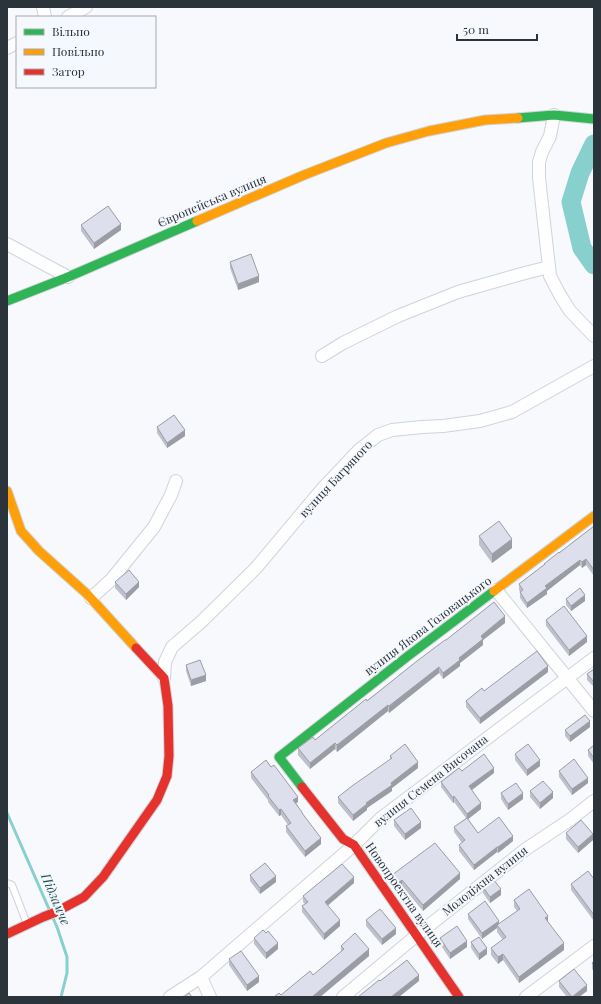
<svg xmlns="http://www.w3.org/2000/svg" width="601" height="1004" font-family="'Playfair Display',serif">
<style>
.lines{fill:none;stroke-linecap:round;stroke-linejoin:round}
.stream{stroke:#88d0ce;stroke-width:3}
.river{stroke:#88d0ce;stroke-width:19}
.lane-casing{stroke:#ced4d9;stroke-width:8}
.street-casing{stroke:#ced4d9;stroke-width:14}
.fast-casing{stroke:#ced4d9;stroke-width:11}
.slow-casing{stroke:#ced4d9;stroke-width:11}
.jam-casing{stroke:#ced4d9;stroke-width:11}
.lane{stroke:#fefeff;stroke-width:6}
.street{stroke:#fefeff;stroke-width:12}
.fast{stroke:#30b455;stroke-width:9}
.slow{stroke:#ff9f0a;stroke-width:9}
.jam{stroke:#e5322d;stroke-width:9}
.wall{fill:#bec1cb}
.shaded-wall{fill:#9b9da5}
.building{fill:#dde0ec;stroke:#9b9da5}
.labels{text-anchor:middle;stroke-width:4;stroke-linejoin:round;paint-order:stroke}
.street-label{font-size:12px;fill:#2b333b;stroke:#f5f9fe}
.water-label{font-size:13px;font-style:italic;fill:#22504e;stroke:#f5f9fe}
</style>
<rect width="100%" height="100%" fill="#f7f9fc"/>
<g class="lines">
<path class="stream" d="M7,813L49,909
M53,918L57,927L67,957V973L61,997"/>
<path class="river" d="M594,144L580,173L571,202L582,248L594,265"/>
<g class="lane-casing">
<path id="lane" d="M7,883L12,885L27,924"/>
</g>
<g class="street-casing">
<path id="street" d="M43,7L45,17
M68,17L86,7
M7,48L17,43
M554,115L550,136L542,152L539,162V178L550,276L560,295L570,311L594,336
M7,244L68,277
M322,356L343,343L398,316L458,292L525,273L549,267
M496,590L594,711
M91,598L111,580L154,527L171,495L176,481
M164,678L165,662L172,647L201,622L256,568L323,488L358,451L378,435L392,430L422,427L443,426L480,421L512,412L594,366
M170,997L201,977
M210,997L201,977L354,845L381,818L594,658
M343,997L417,935L526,849L571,819L594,801
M526,997L594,946"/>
</g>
<g class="fast-casing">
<path id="fast" d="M518,118L554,115L594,119
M7,301L68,277L197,221
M302,787L279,757L408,656L494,591"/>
</g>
<g class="slow-casing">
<path id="slow" d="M197,221L304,175L386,143L429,131L485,120L518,118
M7,491L21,531L39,551L87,594L136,648
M494,591L594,516"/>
</g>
<g class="jam-casing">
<path id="jam" d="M302,787L343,839L354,845L459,997
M7,934L43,917L56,912L84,897L103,877L157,800L167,776L169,756L168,706L164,678L136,648"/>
</g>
<use href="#lane" class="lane"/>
<use href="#street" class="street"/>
<use href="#fast" class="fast"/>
<use href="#slow" class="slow"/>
<use href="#jam" class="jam"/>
</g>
<path class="wall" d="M81,225L121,230L94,249L81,231Z
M230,262L259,282L238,290L230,268Z
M157,427L185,436L167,448L157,433Z
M594,526V576L586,565L582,568L580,565L547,591V594L527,608L520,598V592L519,590V584L544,565V564L559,553Z
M479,536L512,548L492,563L479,545Z
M115,582L139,587L126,600L115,588Z
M566,599L585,601L571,611L566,605Z
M546,620L587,642L569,656L546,626Z
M505,623L483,640V645L460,663V666L443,679L439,673L389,713L388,711L337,752L335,749L310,769L298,755V748L315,740L446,640Z
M186,665L206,681L191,686L186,671Z
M594,669V687L587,680V674Z
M548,672L480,724L466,707V701L484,691Z
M590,727L570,742L565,736V730Z
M594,745V764L588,756V750Z
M515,754L540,766L527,776L515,760Z
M390,756L418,768L392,788V791L367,808V810L353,821L338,803V797L390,760Z
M462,771L494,773L472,790L481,809L468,819L478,833L513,841L498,853L497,852L474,870L459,851V845L462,843L454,832V827L466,818L454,802L453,803L441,787V782Z
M559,771L588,783L572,795L559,777Z
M251,772L298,802L296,803L321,844L305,857L286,832V826L288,825L281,815L279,816L268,802V800L251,778Z
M530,791L553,798L540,809L530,797Z
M501,793L523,799L508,810L501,799Z
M394,820L421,828L405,840L394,826Z
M566,833L593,840L578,853L566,839Z
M250,875L276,882L260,894L250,881Z
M392,875L460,879L423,911L402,886L398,889L392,881Z
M594,879V921L571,890V884Z
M354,883L327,905L340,926L324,940L302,912V906L305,904L303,902V896Z
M483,887L501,895L490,903L483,893Z
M514,900L548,922L564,950L519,983L503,960L498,964L491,955V948L503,940L497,932V928L482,939L468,919V914L499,924L517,911L514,907Z
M366,920L396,934L382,945L366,926Z
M254,938L278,949L266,959L254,944Z
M440,938L467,947L450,959L440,944Z
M471,942L487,954L479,960L471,948Z
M341,946L369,956L320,997H274L281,995L313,975L341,952Z
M229,959L259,982L247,991L229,965Z
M594,961V972L592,969V963Z
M559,981L587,991L579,997H567L559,987Z"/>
<path class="shaded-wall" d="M121,224V230L94,249V243Z
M259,276V282L238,290V284Z
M185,430V436L167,448V443Z
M512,539V548L492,563V554Z
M586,559V565L582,568V562Z
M580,560V565L547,591V594L527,608V603L545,586Z
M139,582V587L126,600V594Z
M585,595V601L571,611V606Z
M505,616V623L483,640V645L460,663V666L443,679V673L481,636Z
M587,636V642L569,656V650Z
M548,666V672L480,724V718Z
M439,667V673L389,713V706Z
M206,675V681L191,686V680Z
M388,705V711L337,752V745Z
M590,721V727L570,742V736Z
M335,743V749L310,769V763Z
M540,760V766L527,776V770Z
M418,762V768L392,788V791L367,808V810L353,821V815L366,803L391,783Z
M494,768V773L469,792V786Z
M588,778V783L572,795V789Z
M553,792V798L540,809V803Z
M523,793V799L508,810V804Z
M454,796V802L453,803V798Z
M298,797V802L293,805V800Z
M481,803V809L467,820V814Z
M281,809V815L279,816V810Z
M421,822V828L405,840V834Z
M593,834V840L578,853V847Z
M513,836V841L498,853V847Z
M321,838V844L305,857V851Z
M497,847V852L474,870V865Z
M460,873V879L423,911V905Z
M276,876V882L260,894V888Z
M354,877V883L325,908V902Z
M402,880V886L398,889V883Z
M501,889V895L490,903V897Z
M548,916V922L545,918Z
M340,920V926L324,940V934Z
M499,921V927L497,925V928L482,939V933Z
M396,928V934L382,945V939Z
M467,941V947L450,959V953Z
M278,943V949L266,959V953Z
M564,943V950L519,983V977Z
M487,948V954L479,960V954Z
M369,949V956L320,997H312Z
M503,954V960L498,964V957Z
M419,975V981L399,997H391Z
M259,976V982L247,991V985Z
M587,985V991L579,997H572Z"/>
<path class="building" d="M108,206L121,224L94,243L81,225Z
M251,254L259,276L238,284L230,262Z
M174,415L185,430L167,443L157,427Z
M499,521L512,539L492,554L479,536Z
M594,526V570L586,559L582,562L580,560L545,586L547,588L527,603L520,592L523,590L519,584L545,564H544L559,552V553Z
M129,570L139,582L126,594L115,582Z
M580,588L585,595L571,606L566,599Z
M494,602L505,616L481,636L483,639L459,658L460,660L443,673L439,667L389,706L388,705L337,745L335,743L310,763L298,748L313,737L315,740L366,699L367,701L417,661L445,640H446Z
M564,606L587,636L569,650L546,620Z
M537,651L548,666L480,718L466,701L482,688L484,691Z
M200,660L206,675L191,680L186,665Z
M594,669V682L587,674Z
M585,715L590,721L570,736L565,730Z
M405,744L418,762L391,783L392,785L366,803L367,804L353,815L338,797L352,786L392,758L390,756Z
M528,744L540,760L527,770L515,754Z
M594,745V758L588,750Z
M484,754L494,768L469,786L481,803L467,814L454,796L453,798L441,782L459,768L462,771Z
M574,759L588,778L572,789L559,771Z
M266,760L271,767L274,765L298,797L293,800L302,812V813L321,838L305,851L286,826L291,823L281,809L279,810L268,796L269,795L251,772Z
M543,781L553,792L540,803L530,791Z
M516,783L523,793L508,804L501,793Z
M411,808L421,822L405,834L394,820Z
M499,817L513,836L498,847H497L474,865L459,845L465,840L454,827L467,818L478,833Z
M581,820L593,834L578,847L566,833Z
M435,843L460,873L423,905L402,880L398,883L392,875Z
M265,863L276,876L260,888L250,875Z
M342,864L354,877L325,902L340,920L324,934L302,906L308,902L303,896Z
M588,871L594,879V915L571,884Z
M493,879L501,889L490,897L483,887Z
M529,889L548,916L545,918L564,943L519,977L503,954L498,957L491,948L506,937L497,925L520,909L514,900Z
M485,901L499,921L482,933L468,914Z
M380,909L396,928L382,939L366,920Z
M457,926L467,941L450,953L440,938Z
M263,930L266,933L268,931L278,943L266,953L254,938Z
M355,933L369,949L312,997H274L279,993L281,995L310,971L313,975L344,949L341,946Z
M479,937L487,948L479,954L471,942Z
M241,951L259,976L247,985L229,959Z
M407,960L419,975L391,997H358L379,980L380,981Z
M594,961V966L592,963Z
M574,969L587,985L572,997L559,981Z
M189,993L192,997H184Z"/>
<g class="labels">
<g class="street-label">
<text transform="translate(212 201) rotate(-23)" y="4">Європейська вулиця</text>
<text transform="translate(336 479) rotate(-47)" y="4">вулиця Багряного</text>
<text transform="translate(428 626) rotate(-37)" y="4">вулиця Якова Головацького</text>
<text transform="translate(431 781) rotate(-38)" y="4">вулиця Семена Височана</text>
<text transform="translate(485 881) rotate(-38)" y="4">Молодіжна вулиця</text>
<text transform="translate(404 895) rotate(55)" y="4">Новопроектна вулиця</text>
</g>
<g class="water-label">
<text transform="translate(56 899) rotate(67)" y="5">Підзамче</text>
</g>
</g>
<rect width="601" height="1004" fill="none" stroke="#2b333b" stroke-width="16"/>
<rect x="16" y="16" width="140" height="72" fill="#f5f9fe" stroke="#a4aab0"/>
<rect x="24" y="29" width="20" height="6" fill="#30b455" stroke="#a4aab0"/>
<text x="52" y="36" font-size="12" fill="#2b333b">Вільно</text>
<rect x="24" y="49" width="20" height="6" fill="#ff9f0a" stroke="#a4aab0"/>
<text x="52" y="56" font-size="12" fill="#2b333b">Повільно</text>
<rect x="24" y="69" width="20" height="6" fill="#e5322d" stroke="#a4aab0"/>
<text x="52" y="76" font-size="12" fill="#2b333b">Затор</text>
<path d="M457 34v6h80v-6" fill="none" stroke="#2b333b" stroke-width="2"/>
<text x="463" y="34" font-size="12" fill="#2b333b" stroke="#f5f9fe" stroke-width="3" paint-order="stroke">50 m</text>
</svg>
